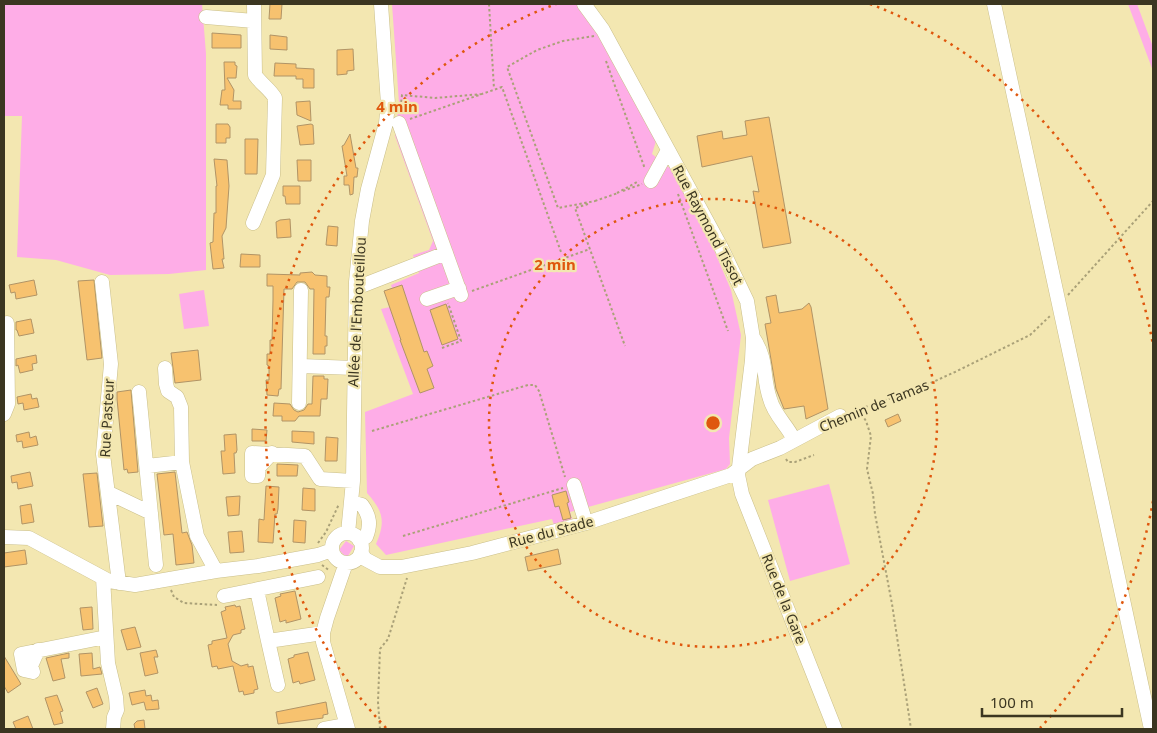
<svg xmlns="http://www.w3.org/2000/svg" width="1157" height="733" font-family="'Noto Sans',sans-serif">
<style>
.green{fill:#feade7}
.building{fill:#f7c26f;stroke:#b19466}
.lines{fill:none;stroke-linecap:round;stroke-linejoin:round}
.minor-casing{stroke:#cabf8a;stroke-width:15}
.path{stroke:#aaa178;stroke-width:2;stroke-dasharray:2.5 2.5;stroke-linecap:butt}
.minor{stroke:#fff;stroke-width:14}
.ring{fill:none;stroke:#df570d;stroke-width:2.5;stroke-dasharray:2.5 5}
.labels{text-anchor:middle;stroke-width:4.5;stroke-linejoin:round;paint-order:stroke}
.street-label{font-size:14px;fill:#3b3621;stroke:#f3e7b1}
.centre{fill:#df570d;stroke:#f3e7b1;stroke-width:2.5}
.ring-label{font-size:15px;text-anchor:middle;font-weight:bold;fill:#df570d;stroke:#f3e7b1;stroke-width:4.5;stroke-linejoin:round;paint-order:stroke}
</style>
<rect width="100%" height="100%" fill="#f3e7b1"/>
<path class="green" d="M4,4H202L206,54V270L169,274L110,275L56,260L17,257L22,116H4Z
M392,4H576L579,6L599,36L656,141L652,154L671,169L714,250L731,290L741,335L729,438L730,464L726,469L570,512L572,519L554,525L552,519L386,555L376,544C386,521 383,511 367,493L365,412L413,394L381,309L390,307L384,291L392,288L391,285L419,273L413,255L429,250L433,241L395,136L399,103Z
M1128,4H1137L1153,47V71Z
M204,290L209,326L184,329L179,294Z
M829,484L850,564L790,581L768,500Z
M346,541L354,546L348,556H345L339,550Z"/>
<path class="building" d="M270,4H282L281,19H269Z
M212,33L241,35V48H212Z
M270,35L287,37V50L270,49Z
M353,49L354,70L347,71V74L337,75V50Z
M224,62H235V65L237,66L236,78H227L234,90L233,101H241V109H228V105H220L222,90H225Z
M275,63L296,64V68L314,69V88H303V79H296V76H274Z
M310,101L311,121L297,115L296,102Z
M769,117L791,243L763,248L753,191L759,192L752,156L702,167L697,136L722,131L723,139L747,135L745,121Z
M216,124H228L230,127V138H226V143H216Z
M311,124L313,125L314,144L300,145L297,126Z
M350,134L356,168H358L357,177H354L353,194L350,195L349,185H344V176H347L342,146L344,145Z
M245,139H258L257,174H245Z
M214,159L227,160L229,186L226,228L222,236L224,259H222L224,268L213,269L210,243L213,242L214,213H216V186H217Z
M297,160H311V181H298Z
M283,186H300V204H286L285,196H283Z
M290,219L291,237L277,238L276,222L280,220Z
M328,226L338,227L337,246L326,245Z
M241,254L260,255V267H240Z
M312,272L315,275L327,276V287H330L329,297H326L325,336H327V346H325V354H313L314,289H310L305,282H297L292,289H284L281,389H279L278,396L267,395L266,380H269V366L267,365V354H270V340H272L273,300V286H267V274L300,275V273Z
M34,280L37,295L16,299L15,292L11,293L9,285Z
M94,280L102,358L87,360L78,281Z
M402,285L424,352L427,351L433,366L427,369L434,388L420,393L400,340H401L384,291Z
M776,295L779,313L802,309L809,303L811,307L828,409L806,419L804,406L784,409L776,389L765,324L771,323L766,297Z
M446,304L458,339L442,345L430,310Z
M31,319L34,333L19,336L17,330H16V322Z
M198,350L201,380L175,383L171,353Z
M36,355L37,363L32,364L33,370L20,373L18,365L16,366V359Z
M313,376H324V379H328L327,399H321L320,416H299L295,421H282V416H273L274,403L290,404L294,410L298,412L304,410L308,404H312Z
M131,390L138,472L128,473L127,469L124,470L117,399V392Z
M31,394L32,399L37,398L39,407L24,410L23,403L18,404L17,397Z
M898,414L901,421L888,427L885,420Z
M252,429L267,430L266,441H252Z
M292,431L314,432V444L292,442Z
M29,432L30,438L36,436L38,445L23,448L22,441L17,442L16,435Z
M236,434L237,450L236,453H234L235,473L223,474L221,451H225L224,435Z
M326,437L338,438L337,461H325Z
M277,464L298,465L297,476H277Z
M30,472L33,486L18,489L17,482L12,483L11,476Z
M175,472L182,533L187,532L192,545L194,563L176,565L173,534L164,535L157,474Z
M97,473L103,526L89,527L83,474Z
M266,486L279,487L278,509L277,514H275L273,543L258,542L259,519L264,520Z
M303,488L315,489V511L302,510Z
M566,491L569,502L567,503L571,518L563,520L559,506L555,507L552,495Z
M240,496L239,515L228,516L226,497Z
M31,504L34,522L22,524L20,506Z
M294,520L306,521L305,543L293,542Z
M242,531L244,552L230,553L228,532Z
M558,549L561,564L528,571L525,557Z
M25,550L27,564L4,567V553Z
M295,591L301,619L286,623V620L280,622L275,598L281,596L280,594Z
M235,605L236,607L240,606L245,629L241,630V633L233,635L228,644L232,661L241,666L248,664V667L253,666L258,689L254,690V693L244,695L243,691L239,692L233,666L218,669L217,666L212,667L208,645L212,644V641L227,638L221,612L226,610L225,607Z
M92,607L93,629L83,630L80,608Z
M135,627L141,647L127,650L121,630Z
M156,650L158,657H154L158,673L145,676L140,653Z
M308,652L315,680L300,684L299,681L293,683L288,659L294,657V655Z
M69,653V658L61,659L65,678L53,681L46,658Z
M92,653L93,669L100,667L102,674L81,676L79,654Z
M4,656L21,684L8,693L4,686Z
M97,688L103,704L93,708L86,692Z
M145,690L146,696L151,695L152,701L158,700L159,709L146,710L144,702L132,705L129,693Z
M57,695L63,711L60,712L63,723L54,725L45,698Z
M326,702L328,714L323,715V718L278,724L276,712Z
M28,716L33,729H16L13,722Z
M144,720L145,729H135L134,724L137,721Z"/>
<g class="lines">
<g class="minor-casing">
<path id="minor" d="M584,4L603,30L721,247L747,301L753,338L752,360L738,475L742,494L835,729
M994,4L1151,729
M206,17L254,21
M399,123L461,295
M651,181L668,150
M253,223L273,175L275,98C270,89 261,84 255,75L254,4
M102,282L111,364L103,454L119,583
M356,288L446,253
M427,299L459,288
M754,339C768,361 762,376 770,399C774,415 788,426 794,440
M301,366L354,368
M165,368L166,384L168,391L177,397L181,407L182,462L197,536L216,571
M139,392L156,565
M299,403L301,290
M4,414L8,404L7,323
M272,453L259,467L258,476H252V453L305,456L320,479L353,481
M147,466L182,462
M574,485L586,523
M109,493L151,513
M351,502L362,505C370,516 371,525 366,537L359,540
M348,533L353,481L356,282L362,221L368,189L386,123L388,104L381,4
M332 548a15 15 0 1 1 30 0a15 15 0 1 1-30 0Z
M4,537L29,538L109,581L135,585L216,571L258,566L318,555L332,550
M361,552L365,559L380,567H401L472,553L586,523L731,475L752,459L780,448L840,416
M346,563L327,618L323,633V642L348,729
M103,578L108,663L116,697L117,710L114,717L113,729
M257,590L268,641L323,633
M224,596L318,577
M268,641L278,685
M38,650L31,666L33,672L24,670L21,654L106,637
M324,729L346,725"/>
</g>
<path class="path" d="M489,4L494,89
M594,36L563,41L537,50L507,67L558,208L595,201
M606,61L645,169
M400,112L402,95L435,98L482,94
M410,119L502,87L561,252
M623,191L642,184
M617,193L639,181
M678,194L728,331
M595,201L618,193
M588,204L575,208L625,346
M472,291L590,249
M1068,295L1153,201
M442,348L461,341L448,303
M859,410L866,421L871,436L867,469L873,494L875,514L892,604L911,729
M851,412L915,390L955,372L1030,335L1050,316
M372,431L528,385H535L539,391L565,477
M786,459L788,462H795L814,455
M403,536L563,488
M318,543L326,532L339,504
M322,565L330,571
M171,590L174,597L184,603L217,605
M380,729L378,702L380,649L388,639L407,578"/>
<use href="#minor" class="minor"/>
</g>
<g class="ring">
<circle cx="713" cy="423" r="224"/>
<path d="M1153 501A447 447 0 0 1 1040 728M386 728A447 447 0 0 1 556 4M870 4A447 447 0 0 1 1153 345"/>
</g>
<g class="labels">
<g class="street-label">
<text transform="translate(708 225) rotate(62)" y="5">Rue Raymond Tissot</text>
<text transform="translate(357 312) rotate(-87)" y="5">Allée de l'Embouteillou</text>
<text transform="translate(874 406) rotate(-22)" y="5">Chemin de Tamas</text>
<text transform="translate(107 418) rotate(-87)" y="5">Rue Pasteur</text>
<text transform="translate(551 532) rotate(-15)" y="5">Rue du Stade</text>
<text transform="translate(784 599) rotate(68)" y="5">Rue de la Gare</text>
</g>
</g>
<circle cx="713" cy="423" r="8" class="centre"/>
<g class="ring-label">
<text x="397" y="112">4 min</text>
<text x="555" y="270">2 min</text>
</g>
<rect width="1157" height="733" fill="none" stroke="#3b3621" stroke-width="10"/>
<path d="M982 708v8h140v-8" fill="none" stroke="#3b3621" stroke-width="2.5"/>
<text x="990" y="708" font-size="15" fill="#3b3621" stroke="#f3e7b1" stroke-width="4" paint-order="stroke">100 m</text>
</svg>
